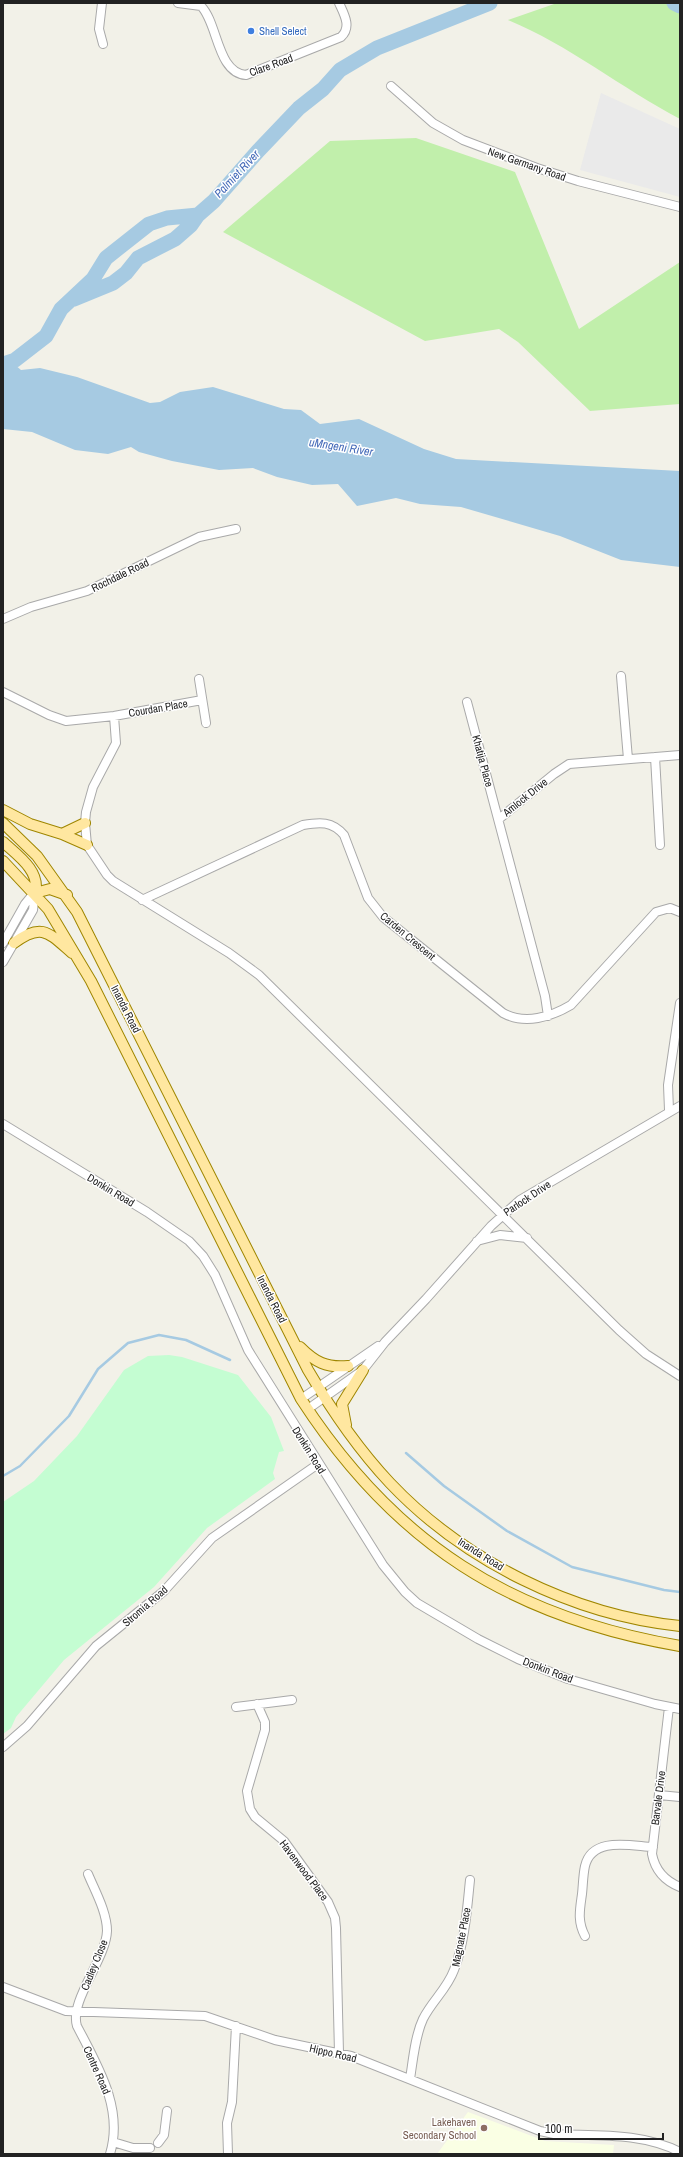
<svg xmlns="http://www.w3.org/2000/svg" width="683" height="2157" font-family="'Archivo Narrow',sans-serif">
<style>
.education{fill:#faffe4}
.grass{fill:#c1efab}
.park{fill:#c4fdd2}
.parking{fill:#eaeaea}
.water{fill:#a6cae2}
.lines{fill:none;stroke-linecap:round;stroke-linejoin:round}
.stream{stroke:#a6cae2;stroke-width:2.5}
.river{stroke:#a6cae2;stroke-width:15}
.minor-casing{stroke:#a9a9a9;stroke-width:10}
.major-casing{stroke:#9f8600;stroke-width:12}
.minor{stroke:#fff;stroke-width:8}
.major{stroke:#ffe7a0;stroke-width:10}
.shop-dot{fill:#3f7fe0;stroke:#fff;stroke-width:1.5}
.education-dot{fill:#8d6e63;stroke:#fff;stroke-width:1.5}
.labels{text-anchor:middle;stroke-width:3;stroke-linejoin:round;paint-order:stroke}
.shop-label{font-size:11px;fill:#366cbe;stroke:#fff;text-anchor:start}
.street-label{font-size:11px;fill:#222;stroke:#fff}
.education-label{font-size:11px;fill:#785e54;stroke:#fff;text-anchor:end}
.water-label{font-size:12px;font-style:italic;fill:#466bb9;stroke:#fff}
</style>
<rect width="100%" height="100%" fill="#f2f1e8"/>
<path class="education" d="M468,2112L545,2141L614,2145L613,2154H437Z"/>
<path class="grass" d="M557,3H680V119C621,88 569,45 508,20Z
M416,138L515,172L579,329L680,262V404L590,411L518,342L499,329L425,341L223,232L330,141Z"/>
<path class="park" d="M169,1355L182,1357L238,1375L271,1417L284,1451L279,1452L273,1473L275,1479L207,1528L154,1587L64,1660L16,1717L11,1728L3,1734V1502L34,1481L77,1436L124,1370L148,1356Z"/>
<path class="parking" d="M601,93L680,129V197L580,170Z"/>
<path class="water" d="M3,364H14L21,370L40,368L77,377L150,403L160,402L180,392L213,387L284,409L301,410L320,424L359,419L424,449L456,459L680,471V567L621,560L560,536L461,507L420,504L396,498L357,506L338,484L312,485L277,477L253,468L219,470L172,461L139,452L131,447L108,454L75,450L32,432L3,429Z"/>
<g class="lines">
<path class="stream" d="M406,1453L444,1486L507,1531L572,1567L664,1590L680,1592
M3,1476L20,1466L69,1416L98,1369L128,1343L159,1335L186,1340L230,1360"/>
<path class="river" d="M674,3L680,6
M74,299L113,283L126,273L138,258L175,239L191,225L198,215
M3,364L15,360L46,336L61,309L93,279L106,258L149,224L167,218L198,215L214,201L258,151L299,108L323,89L340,70L377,48L490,3"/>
<g class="minor-casing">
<path id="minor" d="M102,3L99,29L103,44
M178,3L201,6C218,23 217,73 246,75L341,37C352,27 344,14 339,3
M391,86L433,123L463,140L537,168L578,181L680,207
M3,619L31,607L87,591L199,537L236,529
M621,676L628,759
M199,679L206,723
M3,692L49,715L66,721L114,716L202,700
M467,702L545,996L548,1016
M114,716L116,743L93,787L86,812L85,823L87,845L107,875L113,881L229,953L259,975L619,1330L646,1354L680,1376
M655,757L660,845
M499,819L554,774L569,764L680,755
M142,900L303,825C320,822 332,821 344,835L368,898L383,917L503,1013C525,1025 551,1017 571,1005L656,912L670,908L680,912
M3,943L25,904L34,893
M3,962L33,910L35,893
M669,1110L668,1085L680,1003
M3,1124L147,1212L189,1241L203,1256L215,1275L248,1350L383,1565L405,1592L417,1603L478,1639L518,1659L568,1679L655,1704L680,1709
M477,1241L500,1235L527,1238
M301,1399L378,1346
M308,1409L363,1370L385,1342L426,1299L491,1226L520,1200L680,1106
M257,1704L265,1722V1730L247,1791L250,1809L255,1817L284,1841L328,1902L335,1918L336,1928L339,2053
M236,1707L292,1700
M669,1707L652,1854C655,1870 665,1881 680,1887
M3,1747L27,1726L96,1646L164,1591L212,1538L318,1464
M659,1795L680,1797
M88,1874C95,1891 107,1912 107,1931C106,1959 69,2001 77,2026C97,2065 124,2108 110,2154
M585,1936C577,1921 580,1909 582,1894C583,1885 583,1875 585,1866C592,1836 631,1846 653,1847
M3,1987L66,2011L205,2016L275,2040L351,2056L540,2131L554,2134C596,2136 641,2132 680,2152
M410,2079C413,2060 415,2036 423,2019C432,2001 447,1989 454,1970C465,1942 467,1909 470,1880
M113,2142L133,2148H150
M158,2143L164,2135L167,2111
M228,2154L227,2123L232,2102L236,2026"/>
</g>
<g class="major-casing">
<path id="major" d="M3,810L30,824L62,834L87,845
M3,823L37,856L77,912L308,1370C332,1411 358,1449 390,1483C464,1561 573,1615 680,1626
M62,834L85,823
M3,842C17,855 41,871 35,893
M3,861L48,909L91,981L301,1399C395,1544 511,1617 680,1646
M35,893L50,889L67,895
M14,943C42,922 49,933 72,953
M300,1347C315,1362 326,1368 348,1366
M346,1425L342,1404L363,1370"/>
</g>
<use href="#minor" class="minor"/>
<use href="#major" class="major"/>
</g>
<circle class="shop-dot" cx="251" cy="31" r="4"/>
<circle class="education-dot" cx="484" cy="2128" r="4"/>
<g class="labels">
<g class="shop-label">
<text x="259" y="35">Shell Select</text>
</g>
<g class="street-label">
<text transform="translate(271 65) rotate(-20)" y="4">Clare Road</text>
<text transform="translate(527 164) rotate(19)" y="4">New Germany Road</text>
<text transform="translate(120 575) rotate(-26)" y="4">Rochdale Road</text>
<text transform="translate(158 708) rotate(-10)" y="4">Courdan Place</text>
<text transform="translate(483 761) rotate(75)" y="4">Khatija Place</text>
<text transform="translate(525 797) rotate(-39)" y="4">Amlock Drive</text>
<text transform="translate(408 936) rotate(40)" y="4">Carden Crescent</text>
<text transform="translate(126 1009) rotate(63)" y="4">Inanda Road</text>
<text transform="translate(111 1190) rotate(31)" y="4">Donkin Road</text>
<text transform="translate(527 1198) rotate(-34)" y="4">Parlock Drive</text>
<text transform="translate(272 1299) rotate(63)" y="4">Inanda Road</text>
<text transform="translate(309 1450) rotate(58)" y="4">Donkin Road</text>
<text transform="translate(481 1554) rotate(32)" y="4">Inanda Road</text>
<text transform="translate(145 1606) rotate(-41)" y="4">Stromia Road</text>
<text transform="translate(548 1670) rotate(21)" y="4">Donkin Road</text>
<text transform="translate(658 1798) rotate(-83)" y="4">Barvale Drive</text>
<text transform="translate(304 1870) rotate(53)" y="4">Havenwood Place</text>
<text transform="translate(461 1937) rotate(-79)" y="4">Magnate Place</text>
<text transform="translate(94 1965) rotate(-68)" y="4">Cadley Close</text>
<text transform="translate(333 2053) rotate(13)" y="4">Hippo Road</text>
<text transform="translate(97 2070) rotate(66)" y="4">Centre Road</text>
</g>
<g class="education-label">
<text x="476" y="2126">Lakehaven<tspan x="476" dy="13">Secondary School</tspan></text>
</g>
<g class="water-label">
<text transform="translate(237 174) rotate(-47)" y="4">Palmiet River</text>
<text transform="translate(341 447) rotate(9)" y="4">uMngeni River</text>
</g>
</g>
<rect width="683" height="2157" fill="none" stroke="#222222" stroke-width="8"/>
<path d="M539 2133v6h124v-6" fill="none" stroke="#222222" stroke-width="2"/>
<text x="545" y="2133" font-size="12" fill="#222222" stroke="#ffffff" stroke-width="3" paint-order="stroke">100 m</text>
</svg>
